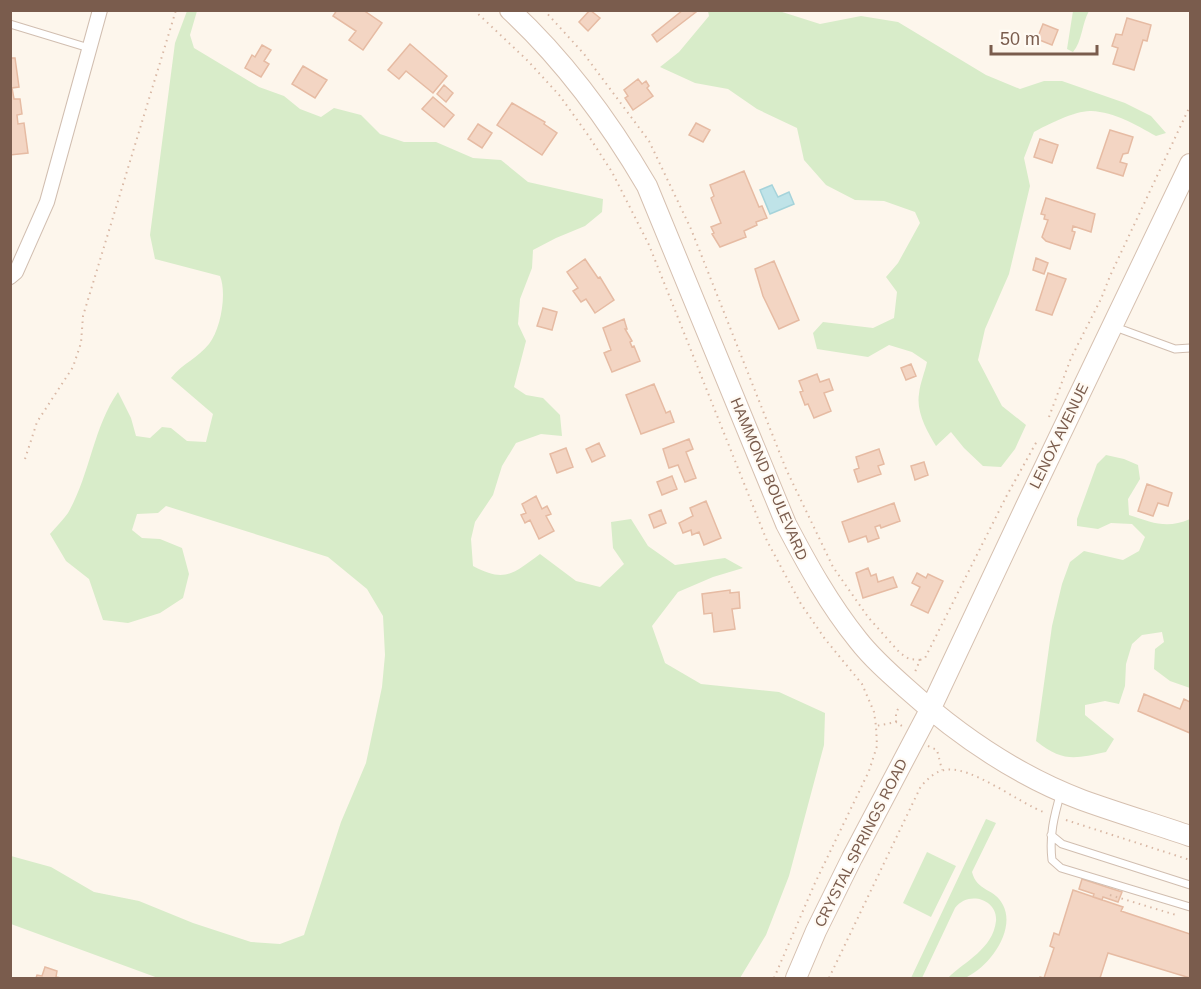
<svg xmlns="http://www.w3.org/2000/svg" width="1201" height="989" font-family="Helvetica,sans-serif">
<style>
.green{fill:#d8ecc9}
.water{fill:#bfe3e8;stroke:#a5d3da;stroke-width:1.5}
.building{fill:#f3d5c3;stroke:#e6bba3;stroke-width:1.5}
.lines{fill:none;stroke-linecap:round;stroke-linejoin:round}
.lane-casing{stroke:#d1beb0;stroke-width:9}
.street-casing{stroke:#d1beb0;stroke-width:16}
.secondary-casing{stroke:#d6c0b0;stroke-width:22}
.path{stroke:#d9b8a5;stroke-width:2;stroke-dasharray:1.5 4.5;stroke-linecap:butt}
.lane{stroke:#fff;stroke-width:7}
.street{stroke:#fff;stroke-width:14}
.secondary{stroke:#fff;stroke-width:20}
.labels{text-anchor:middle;stroke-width:4.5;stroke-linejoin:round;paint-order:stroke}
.street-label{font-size:15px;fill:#7a5c4d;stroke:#fffaf3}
</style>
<rect width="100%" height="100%" fill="#fdf6ec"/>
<path class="green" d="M187,11H197L190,35L194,48L259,87L284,96L300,109L321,117L334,108L361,115L380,134L404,142H436L473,158L501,160L528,182L603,199L602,212L585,226L556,238L533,250L532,268L520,299L518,324L526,341L514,387L526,395L543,398L560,415L562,436L541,434L516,443L502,466L493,495L475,522L471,539L473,566C505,583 513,574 540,554L576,581L600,587L624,564L613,548L611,522L631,519L648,546L675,565L725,558L743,568L713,577L678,592L652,626L665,663L701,684L779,692L825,713L824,745L789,876L766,935L740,978H158L11,924V856L51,867L94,892L139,901L193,923L251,942L280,944L304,935L341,822L366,763L382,687L385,655L383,616L367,589L328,557L166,506L158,513L137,514L132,530L142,538L160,539L182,548L189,574L183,598L160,613L128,623L103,620L89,579L66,561L50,534C56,527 63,520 68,513C90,475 93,428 118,392L131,418L136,436L150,438L162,427L171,428L187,441L206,442L213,414L171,378C183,363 198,358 209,344C221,329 227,293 220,276L155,259L150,235L175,43Z
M708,11H779L820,24L861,16L898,22L986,75L1020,89L1044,81H1062L1125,103L1151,116L1166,133L1156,136C1136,125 1115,112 1091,111C1077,110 1046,125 1034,132L1024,158L1030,186L1009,274L985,329L978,360L1002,406L1026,425L1015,449L1001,467L983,466L964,448L951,432L936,446C927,431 916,412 919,394C920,383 925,372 927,362L912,352L889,345L868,357L817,349L813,333L823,322L873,328L894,318L897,292L886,277L898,263L920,223L915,212L884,201L855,200L826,185L804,160L797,128L757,109L728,89L695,83L660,67L679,52L709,16Z
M1073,11H1089C1082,23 1082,42 1073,52L1067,49Z
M1106,455L1124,459L1138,465L1140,479L1128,499L1129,515C1153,523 1167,529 1190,519V688L1170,681L1154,669L1155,649L1164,642L1162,632L1142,635L1132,644L1126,664L1125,686L1119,704L1105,701L1085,705V715L1114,739L1106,752C1074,759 1063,762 1036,741L1052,626L1062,584L1070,562L1084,551L1123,560L1139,551L1145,537L1132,524L1111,523L1098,529L1077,526V519L1097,464Z
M986,819L996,823L972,872C977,892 995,888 1003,905C1016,930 990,966 967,977C962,980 954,979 948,978C965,961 993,949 996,921C998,899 968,890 955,908L922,978H911Z
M927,852L956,866L931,917L903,903Z"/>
<path class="water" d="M772,185L778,197L789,192L794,204L770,214L760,190Z"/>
<path class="building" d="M337,10H363L382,23L363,50L349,40L356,31L333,16Z
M590,10L600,18L588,31L579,22Z
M683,10L696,12L657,42L652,35Z
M1127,18L1151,25L1147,41L1143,40L1134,70L1113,64L1118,48L1112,46L1116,34L1122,35Z
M1043,24L1058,30L1052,45L1037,39Z
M410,44L447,76L433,93L406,71L399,79L388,70Z
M262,45L271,50L264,61L269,64L261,77L245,68L252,55L255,57Z
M10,58H15L19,87L12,88L14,99H20L22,114L17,115L18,124L24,123L28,153L10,155Z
M303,66L327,80L315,98L292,84Z
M638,79L642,84L646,81L649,86L647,88L653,96L633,110L625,98L628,96L624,90Z
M444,85L453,93L446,102L437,94Z
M433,97L454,115L444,127L422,109Z
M512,103L545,122L544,124L557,133L542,155L497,125Z
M696,123L710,130L703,142L689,135Z
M478,124L492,133L482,148L468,139Z
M1110,130L1133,137L1128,153L1123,154L1120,162L1127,164L1123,176L1097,168Z
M1040,139L1058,145L1052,163L1034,157Z
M744,171L759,207L762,206L767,218L756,222L757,225L744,231L746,237L720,247L712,234L714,233L711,227L721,223L711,198L714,196L710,185Z
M1046,198L1095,214L1091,232L1073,226L1072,231L1075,232L1070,249L1046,241L1042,237L1048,220L1044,219L1045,215L1041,214Z
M1036,258L1048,263L1044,274L1033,270Z
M585,259L598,278L600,277L614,300L595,313L586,299L581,302L573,291L578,288L567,272Z
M774,261L799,320L779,329L763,296L755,269Z
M1048,273L1066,279L1052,315L1036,310Z
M543,308L557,312L552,330L537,326Z
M624,319L627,329H625L632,341L630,342L632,347L634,346L640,361L612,372L604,353L611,350L603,328Z
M911,364L916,376L906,380L901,368Z
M817,374L820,382L829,379L833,390L824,393L831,411L814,418L808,404L805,405L800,392L803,391L799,381Z
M654,384L666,413L670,411L674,422L641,434L626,395Z
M689,439L693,449L686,452L696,478L685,482L678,465L669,468L663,449Z
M599,443L605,456L592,462L586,449Z
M566,448L573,467L557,473L550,454Z
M879,449L884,464L878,466L881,474L858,482L854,470L859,468L856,457Z
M924,462L928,475L915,480L911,466Z
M672,476L677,489L662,495L657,482Z
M1147,484L1172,493L1168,506L1158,503L1153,516L1138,511Z
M536,496L542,509L547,506L551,514L546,516L554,531L539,539L530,520L525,523L521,515L526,513L522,504Z
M706,501L721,538L704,545L699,532L692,535L691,530L683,533L679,523L693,516L690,508Z
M894,503L900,521L881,528L880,525L875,527L879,538L868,542L866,536L849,542L842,522Z
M661,510L666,523L654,528L649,515Z
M868,568L871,576L876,574L878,582L893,577L897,587L863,598L856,573Z
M917,573L926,578L928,574L943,581L928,613L911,605L920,587L912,583Z
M730,590V593L739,592L740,608L732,609L735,629L714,632L712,613L704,614L702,594Z
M1144,694L1180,709L1184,699L1190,702V733L1138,711Z
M1082,879L1122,892L1118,902L1103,897L1102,900L1093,897L1094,894L1079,889Z
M1073,890L1123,907L1121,911L1190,934V978L1108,953L1100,978H1039L1040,977L1044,978L1054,948L1050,946L1054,933L1059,935Z
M45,967L57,971L56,977L61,978H36L37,975L42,976Z"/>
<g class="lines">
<g class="lane-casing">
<path id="lane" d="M10,24L89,48
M1115,327L1175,349L1190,348
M1061,792C1054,816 1049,836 1052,860L1061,868L1190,907
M1051,835L1062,844L1190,885"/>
</g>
<g class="street-casing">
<path id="street" d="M10,277L16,272L47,202L100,10"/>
</g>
<g class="secondary-casing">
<path id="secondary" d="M510,10C566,62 609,121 647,186L786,524C807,564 829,604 858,640C872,658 889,673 906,688C958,735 1016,775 1082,800C1118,813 1155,824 1190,836
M796,978L816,931L852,858L930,710L1026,506L1190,164"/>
</g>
<path class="path" d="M474,10L528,61L560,96L588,135L612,172L649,245L767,541L801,604L825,639L862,684L874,712L876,726
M544,10L584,54L649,141L691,229L786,469L833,567L868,617L900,653L909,659L920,660L915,672
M1049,417L1071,358L1101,299L1110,276L1190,106
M25,459L37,422L73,367L81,343L83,316L176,10
M920,660L925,658L1006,497L1037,441
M896,722V713L900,705
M928,746L937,750L942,770
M1066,820L1190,860
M1110,895L1176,915
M774,978L815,883L869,771L877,746L876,726L896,722L902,726
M829,978L921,786C928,779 934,772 944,770C970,764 1020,804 1046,813"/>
<use href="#lane" class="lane"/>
<use href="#street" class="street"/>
<use href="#secondary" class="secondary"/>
</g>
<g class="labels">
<g class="street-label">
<text transform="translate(1059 436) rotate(-64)" y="5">LENOX AVENUE</text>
<text transform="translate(769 479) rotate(67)" y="5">HAMMOND BOULEVARD</text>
<text transform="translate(861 843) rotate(-63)" y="5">CRYSTAL SPRINGS ROAD</text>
</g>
</g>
<rect width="1201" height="989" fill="none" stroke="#7a5c4d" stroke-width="24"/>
<path d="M991 45v9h106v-9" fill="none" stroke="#7a5c4d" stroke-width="3"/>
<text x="1000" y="45" font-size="18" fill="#7a5c4d" stroke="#fffaf3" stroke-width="4.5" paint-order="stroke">50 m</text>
</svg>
